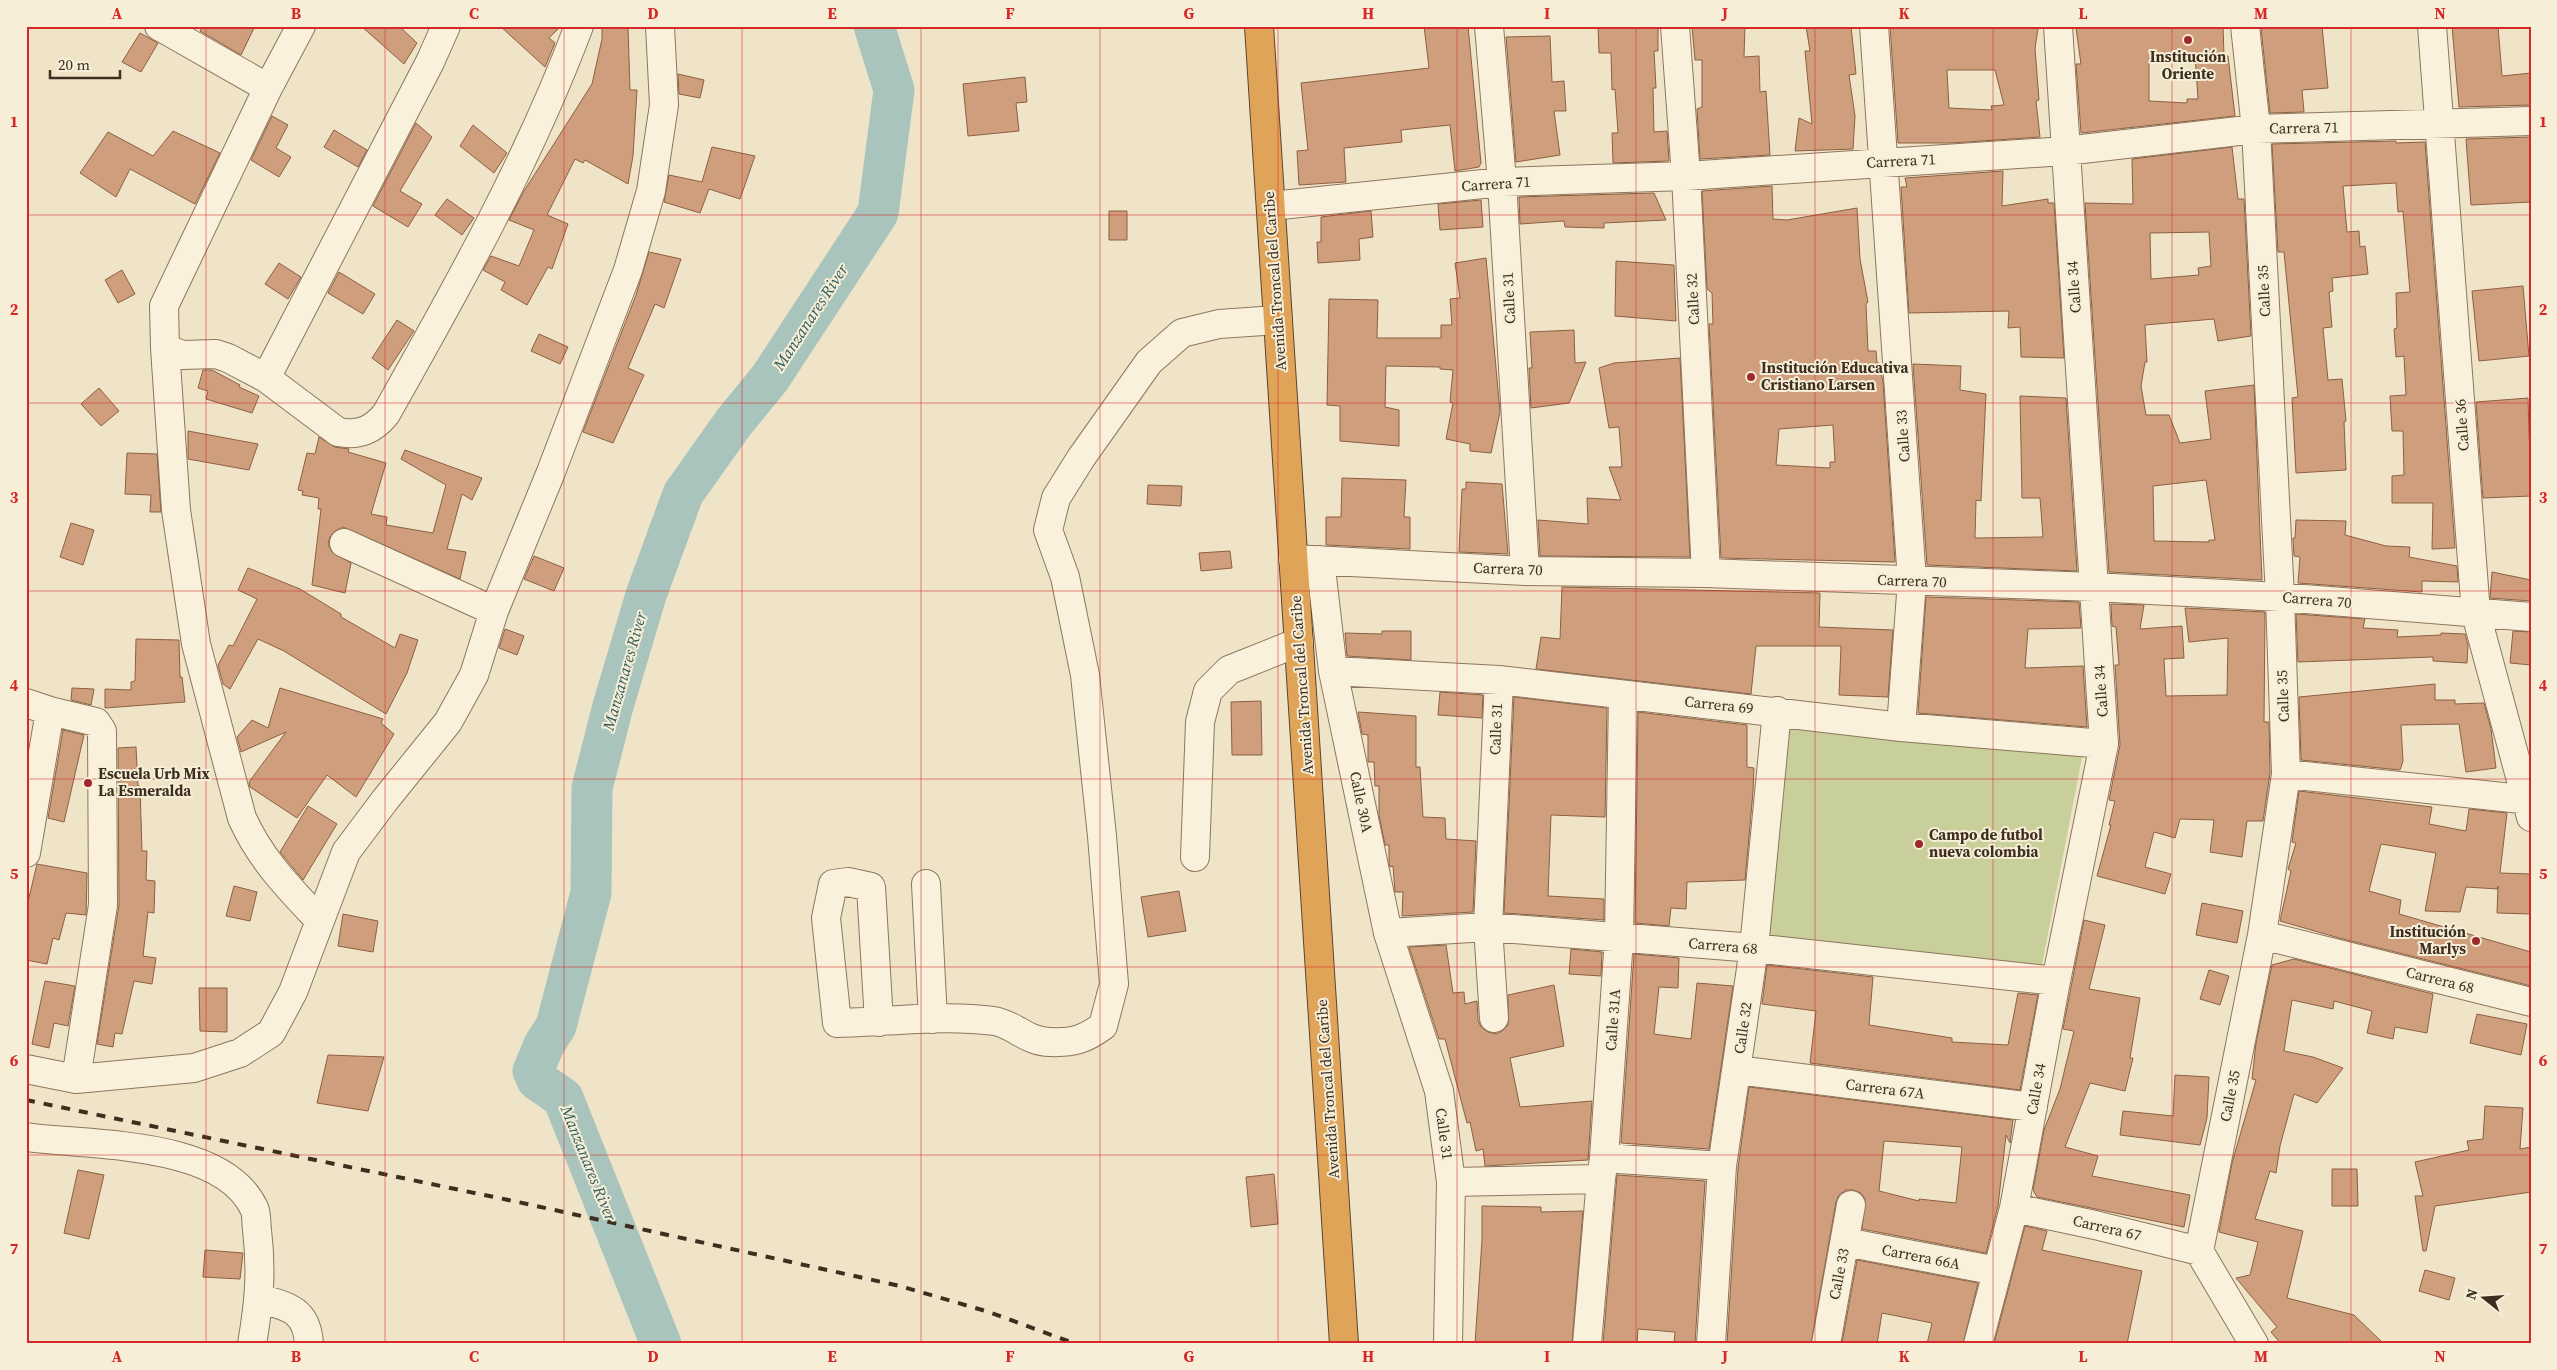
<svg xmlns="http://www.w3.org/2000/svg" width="2557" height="1370" font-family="'Source Serif 4',serif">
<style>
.green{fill:#c9cf9b}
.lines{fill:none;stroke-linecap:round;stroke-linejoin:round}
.river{stroke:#a9c4bc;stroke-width:41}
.building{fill:#cf9f7d;stroke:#8d5f41;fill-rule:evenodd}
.minor-casing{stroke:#8d765c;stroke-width:30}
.highway-casing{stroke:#5b4430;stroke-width:30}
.minor{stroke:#faf1dc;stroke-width:28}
.highway{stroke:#e0a458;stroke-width:28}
.rail{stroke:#3d2e20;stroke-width:4;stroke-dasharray:9 9;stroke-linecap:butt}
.grid{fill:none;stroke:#d62828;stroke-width:1;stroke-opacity:0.55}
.poi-dot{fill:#9e2a2b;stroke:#f7eed8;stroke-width:2}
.labels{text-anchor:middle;stroke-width:4;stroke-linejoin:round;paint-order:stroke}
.poi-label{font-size:15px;font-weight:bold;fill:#3d2e20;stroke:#f7eed8;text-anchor:start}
.street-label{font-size:15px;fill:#3d2e20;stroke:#f7eed8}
.water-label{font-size:16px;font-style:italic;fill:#2f5d5a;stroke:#f7eed8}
.neatline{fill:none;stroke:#d62828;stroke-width:2}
.grid-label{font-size:16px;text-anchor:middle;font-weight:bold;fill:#d62828}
</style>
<rect width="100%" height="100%" fill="#f0e4c8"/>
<path class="green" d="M1787,720L2084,747L2041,970L1761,940Z"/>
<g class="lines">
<path class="river" d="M661,1344L563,1098L537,1080L533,1071L544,1045L556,1026L591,893L592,788L613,706L646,595L683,494L734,422L770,378L878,213L894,90L874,26"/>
</g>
<path class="building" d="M203,26H255L241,55L200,31Z
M361,26H399L417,43L404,64Z
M500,26H561L549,38L555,43L545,67Z
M602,26H628L630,90H637L633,156L628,184L585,160L583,163L575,159L547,215L568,224L552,269L548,267L527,305L501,290L505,282L483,270L491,256L519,266L534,230L509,220L524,191L592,84L602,39Z
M1424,26H1468L1481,163L1479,167L1455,171L1450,125L1401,130L1402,142L1344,148L1346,182L1299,185L1297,151L1308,150L1301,83L1429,68Z
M1598,26H1658V51H1654L1656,88H1653L1654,132L1667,131L1669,161L1613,163L1612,133H1618L1615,89L1612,90L1611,53H1599Z
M1745,26L1744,57L1759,56L1760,92L1766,91L1770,155L1700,159L1697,109L1702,107V60H1695L1692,27Z
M1806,26H1851L1856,74L1849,75L1855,116L1853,149L1795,151L1799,118L1812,124L1805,51H1810Z
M1890,26H2030L2038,29L2035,48L2039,100L2036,101L2040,137L1952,143H1898ZM1947,70H1995L2004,105L1991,106L1992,110L1949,108Z
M2094,26H2223L2224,56H2228L2235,116L2081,133L2076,64H2081L2076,28ZM2195,55L2198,99H2187V103L2149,101V58Z
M2275,26H2322L2328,88L2302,90L2304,112L2270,113L2261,28Z
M2452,26H2498L2502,76L2531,73V105L2459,107Z
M140,33L158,43L141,72L122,62Z
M1550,36L1552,82L1564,81L1566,111H1554L1560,155L1516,162L1506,37Z
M678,74L704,80L700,98L679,94Z
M1025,77L1027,102L1016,103L1019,131L968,136L963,84Z
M272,116L288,125L276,148L291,157L279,177L251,160Z
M416,123L432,137L400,191L422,204L408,227L373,206Z
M473,125L507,153L494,173L460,146Z
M334,130L367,150L358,167L324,147Z
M173,131L220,153L195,204L130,169L116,197L80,173L108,132L153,156Z
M2531,137V202L2471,205L2466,139Z
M2396,141V143L2425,142L2455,548L2432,549L2433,503H2392V476L2404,475L2403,431H2392L2390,396L2406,395L2404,356L2396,357L2394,329L2397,328L2396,293L2410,292L2403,211L2398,212L2396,183L2343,186L2347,232L2359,231L2360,247L2365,246L2368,274L2332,278L2333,291L2329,292L2332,327L2323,328L2328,380L2342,379L2346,421L2344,422L2346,470L2296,473L2292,398L2298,397L2284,252H2278L2272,144Z
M712,147L755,156L740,199L709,189L700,213L664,202L669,175L702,182Z
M2232,147L2238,199H2244L2251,336L2218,341L2214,319L2145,325L2147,362H2145L2141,386L2146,415H2169L2180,443L2211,439L2205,391L2254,385L2262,580L2109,572L2085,203L2133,204L2132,159ZM2209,232L2211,266L2198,268L2199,275L2151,279L2150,233ZM2206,480L2215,540H2209V542L2154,541L2153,486Z
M2003,171L2002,206L2048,199V203H2054L2064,358L2021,357L2020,327L2008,328L2009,311L1909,313L1901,187H1907L1905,178Z
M1772,186L1773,219L1787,220L1857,208L1860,259L1868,302L1866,304L1868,351H1876L1877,363H1879L1883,382L1895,562L1721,558L1709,324H1713L1712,293L1707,289L1702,191ZM1833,425L1835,462H1830V468L1776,465L1779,429Z
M1654,193L1666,220L1604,223V228L1565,227L1564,221L1520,224L1519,197Z
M447,199L474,218L462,235L435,215Z
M1481,200L1483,227L1440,230L1438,204Z
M1109,211H1127V240H1109Z
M1371,211L1373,237L1359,239L1360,260L1318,263L1317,242H1321V217Z
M649,252L681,259L664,308L655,304L628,368L644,375L613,443L583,432L636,295Z
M1486,258L1500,412L1491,453L1470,451V444L1446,439L1453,403L1450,402L1453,370L1440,369V367L1386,366L1385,407L1399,410V446L1340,441V406L1327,405L1329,299L1378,300L1377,338H1441V325H1452L1450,299L1460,298L1455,263Z
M1616,261L1674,265L1676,321L1615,316Z
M279,263L301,277L288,299L265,284Z
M122,270L135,294L118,303L105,280Z
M339,272L375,294L363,314L328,293Z
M2523,286L2529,356L2479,361L2472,291Z
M397,320L414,331L388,370L372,358Z
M1574,330L1575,363L1586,362L1569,403L1531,408L1529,368H1532L1530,332Z
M539,334L568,347L560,364L531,351Z
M1680,358L1690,557L1540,556L1538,520L1588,524L1587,498L1621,500L1609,467H1622L1619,427L1609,428L1599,368L1614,363Z
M1913,364L1961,366L1960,390L1986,394L1981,501L1976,500L1975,538L2043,537L2040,498H2022L2020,396L2066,398L2077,571L1927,565Z
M203,370H212L240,385L239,387L259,396L252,413L206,399L208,391L198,388Z
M99,388L119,411L101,426L81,404Z
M2528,398L2531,496L2483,498L2476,402Z
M188,431L258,444L249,470L188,459Z
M319,437L335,447L349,449L348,452L386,463L371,514L387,517L386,525L433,533L446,485L401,459L405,450L482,478L472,500L462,494L447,549L466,552L460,579L343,527L335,531L330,537L328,544L332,552L351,563L345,593L312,585L321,509H318L319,498L302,495L303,491L298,490L307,453L315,454Z
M127,453L157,454L161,512H150L151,495L125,494Z
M1342,478L1406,480L1404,517H1410V549L1326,545V517H1341Z
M1466,482L1502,484L1508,554L1459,552L1462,489H1466Z
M1148,485L1182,486L1181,506L1147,504Z
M2296,520L2346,521L2345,535L2386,546L2410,547L2409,557L2457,566L2458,582L2422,581V592L2298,583L2300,557L2294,556L2293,538H2295Z
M71,523L94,530L83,565L60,557Z
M1230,551L1232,568L1201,571L1199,553Z
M534,556L564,568L554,591L524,579Z
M248,568L300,589L341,614V617L395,648L400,634L418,640L407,673L386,714L284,651L258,639L230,689L223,684L218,665L229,645L233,646L257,599L238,590Z
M2492,572L2531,580V601L2490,598Z
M1562,587L1820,593L1819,627L1893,630L1888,697L1839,695L1841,646H1756L1751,694L1536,669L1541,637L1560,639Z
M1926,597L2079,602L2081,628L2028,629L2025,668L2083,666L2087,727L1918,713Z
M2111,604L2144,605L2140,629L2182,626L2184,658L2164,659L2166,696L2227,695L2228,638L2189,642L2185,608L2265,612L2264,722H2269L2270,773L2263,821H2247L2242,857L2210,852L2214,820L2180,819L2175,838L2154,832L2145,867L2171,874L2165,894L2097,876L2111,825H2109L2115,801L2109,800L2120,745L2115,665H2119L2116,627L2112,626Z
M2296,614L2365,619L2363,628L2398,630L2397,637L2441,635V633L2465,634L2468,645L2467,663L2433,661V657L2298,662Z
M505,629L524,636L517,655L499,648Z
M1382,631H1411V660L1347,656L1345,633L1382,634Z
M2513,631L2531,632V665L2510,663Z
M136,639L179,640L180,677H182L185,702L105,708V689L131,690V682L135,681Z
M2435,684V700H2455V704L2484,703L2491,729L2496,768L2466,772L2459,724L2401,725L2403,761L2400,770L2301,760L2299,697Z
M72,688L94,689L91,705L71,700Z
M280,688L383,719L381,723L394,734L356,797L327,775L297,818L250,787L249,782L286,732L241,752L237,737L252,720L268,728Z
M1440,692L1483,695L1482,718L1438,715Z
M1514,697L1607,708L1605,817L1551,815L1548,896L1604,899V920L1504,913Z
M1261,701L1262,755H1232L1231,702Z
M1358,712L1416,716V767H1420L1423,817L1445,818L1446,839L1476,841L1473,912L1402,916L1403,892H1395L1393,866L1390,867L1389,863V845H1385L1379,815V786H1375L1374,762H1368V735L1362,734Z
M1638,712L1747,725V767L1754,768L1753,792L1745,880L1687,882L1686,909L1671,908L1669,926L1635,923Z
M63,730L84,735L64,822L48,818Z
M136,747L138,786H140L142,851H147L146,880L155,881L154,913L148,912L143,956L156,958L152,984L134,981L122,1034L115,1033L113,1047L97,1044L119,905L118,748Z
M2299,791L2432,807L2429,824L2466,831L2469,809L2507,813L2500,873L2531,874V914L2497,913L2498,886V889L2466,887L2460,912L2425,911L2436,853L2381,844L2369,891L2401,900L2399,914L2531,952V986L2339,938L2280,921L2291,871L2288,869L2296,843L2292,842Z
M308,806L337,824L303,880L280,852Z
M37,864L87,873L86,915L66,913L59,940L53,938L47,964L26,960V910Z
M234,886L257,892L250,921L226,916Z
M1179,891L1186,931L1148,937L1141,897Z
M2202,903L2243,911L2237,943L2196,935Z
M343,914L378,921L373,952L338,946Z
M2084,920L2105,925L2089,989L2140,998L2130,1058H2133L2125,1091L2090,1083L2065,1147L2098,1156L2092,1176L2190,1195L2184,1227L2037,1197L2033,1190L2044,1130L2060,1089L2074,1031L2063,1029Z
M1446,945L1453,993L1464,992L1465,1004L1477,1001L1478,1020L1481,1027L1488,1032L1496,1034L1502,1031L1508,1025V995L1554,985L1564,1046L1510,1058L1520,1107L1592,1101L1588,1160L1485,1166L1483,1149L1476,1151L1470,1122L1467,1123L1445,1039H1439L1409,947Z
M1571,949L1602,952L1601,976L1569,974Z
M1634,954L1679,958L1678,988L1659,987L1654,1034L1691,1039L1697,983L1733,986L1709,1149L1621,1143Z
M2294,959L2433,994L2427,1033L2395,1027L2393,1039L2367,1033L2372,1011L2334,1001L2333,1009L2292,1000L2284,1051L2313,1057L2343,1068L2317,1103L2294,1094L2280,1146L2276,1173L2270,1171L2255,1219L2303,1231L2287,1298L2354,1315L2384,1344H2281L2271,1332L2277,1327L2236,1278L2250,1275L2258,1242L2219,1232L2232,1163L2256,1080L2252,1079L2256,1043L2272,965Z
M1767,965L1873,977L1869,1025L1952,1038V1042L2008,1045L2018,993L2038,995L2020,1090L1810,1063L1816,1011L1762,1004Z
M2209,970L2229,976L2220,1005L2200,999Z
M45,981L75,986L68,1026L54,1023L49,1048L32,1044Z
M199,988H227V1032L200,1031Z
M2477,1014L2527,1024L2521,1055L2470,1043Z
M328,1055L384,1057L368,1111L317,1103Z
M2175,1075L2209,1077L2207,1118L2200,1145L2120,1135L2123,1111L2173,1116Z
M1749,1087L2013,1120L2010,1143L2006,1135L1998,1206L1986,1253L1862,1229L1865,1199L1861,1193L1853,1190H1846L1839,1195L1836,1202L1811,1344H1727L1738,1168ZM1884,1141L1962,1147L1956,1203L1919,1199V1201L1879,1191Z
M2485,1106L2523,1108L2520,1149L2531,1147V1192L2435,1206L2426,1251H2423L2415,1196H2423L2415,1162L2469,1150L2467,1141L2483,1139Z
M2332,1169H2357L2358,1206H2332Z
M78,1170L104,1175L89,1239L64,1233Z
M1274,1174L1278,1224L1251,1227L1246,1177Z
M1617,1175L1705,1181L1695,1344H1674L1675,1332L1638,1329L1637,1344H1603Z
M1482,1206L1541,1207V1212L1583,1211L1572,1344H1475L1482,1240Z
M2025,1226L2047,1231L2042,1250L2142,1271L2127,1344H1994Z
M205,1250L243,1253L240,1279L203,1277Z
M1857,1260L1978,1283L1963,1344H1927L1932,1323L1882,1313L1877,1344L1842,1343Z
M2425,1270L2455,1278L2449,1300L2419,1291Z"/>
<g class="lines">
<g class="minor-casing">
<path id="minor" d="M159,26L268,88
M301,26L268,88L164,306L165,348L182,355L216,354L228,358L266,378L338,432C359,436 373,430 386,414C457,288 528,162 579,26
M1489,26L1502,182L1525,571
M1675,26L1686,176L1706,573
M1874,26L1912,581L1901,727
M2245,26L2256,129L2280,597L2286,774L2262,935L2199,1251L2254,1344
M2432,26L2476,614L2531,817
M1271,206L1502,182L1686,176L2065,151L2256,129L2531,121
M165,348L176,510L196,644L242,818C261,860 288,887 319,920
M266,378L430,62L446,26
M344,543L494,611
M1293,559L1525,571L1706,573L2094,587L2280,597L2531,617
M1320,560L1333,671L1388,933L1439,1091L1451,1182L1448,1344
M1333,671L1499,680L1901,727L2104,744
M26,703L50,711L96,722L102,731L103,905L76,1079
M2286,774L2531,800
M26,853L50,711
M1195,857L1200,722L1208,691L1229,670L1299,642
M926,884L933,1019
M1388,933L1488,927L1754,948L2056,981
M2262,935L2531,1002
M1494,1018L1488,927L1499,680
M879,1022L871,887L848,882L833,884L826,918L837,1023C889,1022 943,1014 994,1021C1014,1024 1027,1042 1050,1042C1074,1043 1085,1039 1103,1026L1114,984L1102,836L1085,675L1065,577L1048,530L1056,498L1081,458L1149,362L1182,333L1219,324L1278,320
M26,1069L76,1079L194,1068L240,1053L271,1033L293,992L346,852L385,800L448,722L474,675L494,611L551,472L628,270L651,191L664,105L660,26
M1737,1070L2033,1107
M26,1137C90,1146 222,1140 254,1208C257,1214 256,1223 257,1230C262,1272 259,1303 252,1344
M1604,1158L1722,1166
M1451,1182L1601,1179
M2014,1208L2095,1225L2199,1251
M1845,1242L1997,1271
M260,1299C288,1306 307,1310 309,1344
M1587,1344L1601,1179L1604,1158L1619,938L1623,695
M1711,1344L1722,1166L1754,948L1777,711
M1826,1344L1851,1205
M1978,1344L2014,1208L2056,981L2104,744L2058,26"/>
</g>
<g class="highway-casing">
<path id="highway" d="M1259,26L1344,1344"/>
</g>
<use href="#minor" class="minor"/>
<use href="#highway" class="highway"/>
<path class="rail" d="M26,1100L518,1202L900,1286L989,1312L1076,1344"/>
</g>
<path class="grid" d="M206,26V1344M385,26V1344M564,26V1344M742,26V1344M921,26V1344M1100,26V1344M1278,26V1344M1457,26V1344M1636,26V1344M1815,26V1344M1993,26V1344M2172,26V1344M2351,26V1344M26,215H2531M26,403H2531M26,591H2531M26,779H2531M26,967H2531M26,1155H2531"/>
<g class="poi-dot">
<circle cx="2188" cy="40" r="5"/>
<circle cx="1751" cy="377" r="5"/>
<circle cx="88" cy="783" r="5"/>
<circle cx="1919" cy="844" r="5"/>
<circle cx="2476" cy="941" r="5"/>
</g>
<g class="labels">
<g class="poi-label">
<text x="2188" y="62" text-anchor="middle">Institución<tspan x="2188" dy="17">Oriente</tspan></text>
<text x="1761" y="373">Institución Educativa<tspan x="1761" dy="17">Cristiano Larsen</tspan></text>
<text x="98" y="779">Escuela Urb Mix<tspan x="98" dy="17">La Esmeralda</tspan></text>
<text x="1929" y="840">Campo de futbol<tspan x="1929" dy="17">nueva colombia</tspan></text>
<text x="2466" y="937" text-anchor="end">Institución<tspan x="2466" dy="17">Marlys</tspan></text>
</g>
<g class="street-label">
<text transform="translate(2304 128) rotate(-1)" y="5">Carrera 71</text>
<text transform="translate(1901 161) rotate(-3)" y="5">Carrera 71</text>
<text transform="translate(1496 184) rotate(-4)" y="5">Carrera 71</text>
<text transform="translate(1275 281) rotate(-94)" y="5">Avenida Troncal del Caribe</text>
<text transform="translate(2074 287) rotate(-94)" y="5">Calle 34</text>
<text transform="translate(2264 291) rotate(-93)" y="5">Calle 35</text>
<text transform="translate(1509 298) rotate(-93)" y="5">Calle 31</text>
<text transform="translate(1693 299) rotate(-93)" y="5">Calle 32</text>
<text transform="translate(2462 425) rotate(-94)" y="5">Calle 36</text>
<text transform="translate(1903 436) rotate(-94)" y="5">Calle 33</text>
<text transform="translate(1508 569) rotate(2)" y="5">Carrera 70</text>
<text transform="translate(1912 581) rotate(2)" y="5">Carrera 70</text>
<text transform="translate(2317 600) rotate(5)" y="5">Carrera 70</text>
<text transform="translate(1302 685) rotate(-94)" y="5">Avenida Troncal del Caribe</text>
<text transform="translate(2101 691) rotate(-94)" y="5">Calle 34</text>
<text transform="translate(2283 696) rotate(-92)" y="5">Calle 35</text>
<text transform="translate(1719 705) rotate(6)" y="5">Carrera 69</text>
<text transform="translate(1496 729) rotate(-88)" y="5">Calle 31</text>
<text transform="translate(1361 802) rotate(78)" y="5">Calle 30A</text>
<text transform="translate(1723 946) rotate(5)" y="5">Carrera 68</text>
<text transform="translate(2440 980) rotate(14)" y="5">Carrera 68</text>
<text transform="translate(1613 1020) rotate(-86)" y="5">Calle 31A</text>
<text transform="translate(1743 1028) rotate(-82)" y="5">Calle 32</text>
<text transform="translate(1328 1089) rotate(-94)" y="5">Avenida Troncal del Caribe</text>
<text transform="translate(1885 1089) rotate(7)" y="5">Carrera 67A</text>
<text transform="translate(2036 1089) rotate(-80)" y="5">Calle 34</text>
<text transform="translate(2230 1096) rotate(-79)" y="5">Calle 35</text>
<text transform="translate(1444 1134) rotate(82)" y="5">Calle 31</text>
<text transform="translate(2107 1228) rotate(13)" y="5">Carrera 67</text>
<text transform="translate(1921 1257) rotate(11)" y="5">Carrera 66A</text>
<text transform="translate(1839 1274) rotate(-79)" y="5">Calle 33</text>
</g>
<g class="water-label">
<text transform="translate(810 317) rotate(-57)" y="6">Manzanares River</text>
<text transform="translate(624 671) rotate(-74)" y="6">Manzanares River</text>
<text transform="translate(589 1163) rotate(68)" y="6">Manzanares River</text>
</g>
</g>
<rect width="2557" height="1370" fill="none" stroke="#f7eed8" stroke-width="55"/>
<g transform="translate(2484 1298) rotate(287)" stroke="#f7eed8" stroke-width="4" paint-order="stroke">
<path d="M0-4L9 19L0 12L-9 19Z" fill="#3d2e20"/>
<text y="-8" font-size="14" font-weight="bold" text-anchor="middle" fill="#3d2e20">N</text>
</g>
<path d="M50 70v8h70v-8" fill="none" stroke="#3d2e20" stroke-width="2.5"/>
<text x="58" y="70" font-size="15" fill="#3d2e20" stroke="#f7eed8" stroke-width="4" paint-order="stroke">20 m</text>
<rect x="28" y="28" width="2502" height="1314" class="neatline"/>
<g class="grid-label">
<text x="117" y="19">A</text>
<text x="296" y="19">B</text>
<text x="474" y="19">C</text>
<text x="653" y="19">D</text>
<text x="832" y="19">E</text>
<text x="1010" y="19">F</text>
<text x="1189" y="19">G</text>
<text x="1368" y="19">H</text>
<text x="1547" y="19">I</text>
<text x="1725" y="19">J</text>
<text x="1904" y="19">K</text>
<text x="2083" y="19">L</text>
<text x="2261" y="19">M</text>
<text x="2440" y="19">N</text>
<text x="14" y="127">1</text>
<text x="2543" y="127">1</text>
<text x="14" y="315">2</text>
<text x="2543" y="315">2</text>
<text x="14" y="503">3</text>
<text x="2543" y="503">3</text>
<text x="14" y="691">4</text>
<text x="2543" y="691">4</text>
<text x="14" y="879">5</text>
<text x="2543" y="879">5</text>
<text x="14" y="1066">6</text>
<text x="2543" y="1066">6</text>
<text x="14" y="1254">7</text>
<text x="2543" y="1254">7</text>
<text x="117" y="1362">A</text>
<text x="296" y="1362">B</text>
<text x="474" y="1362">C</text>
<text x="653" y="1362">D</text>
<text x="832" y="1362">E</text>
<text x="1010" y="1362">F</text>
<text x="1189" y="1362">G</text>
<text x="1368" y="1362">H</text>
<text x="1547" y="1362">I</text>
<text x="1725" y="1362">J</text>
<text x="1904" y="1362">K</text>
<text x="2083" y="1362">L</text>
<text x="2261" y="1362">M</text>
<text x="2440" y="1362">N</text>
</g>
</svg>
